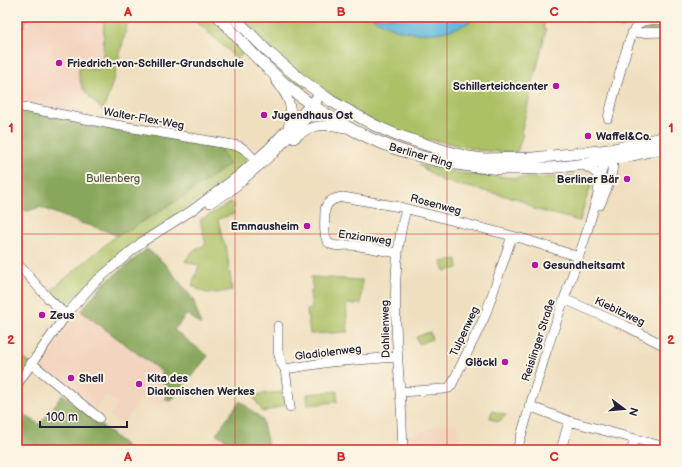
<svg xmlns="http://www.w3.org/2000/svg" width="682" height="467" font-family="'Balsamiq Sans',sans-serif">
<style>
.built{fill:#f3d4bf}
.green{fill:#acc166;stroke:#677250}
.forest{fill:#89a75b;stroke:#56644b}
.water{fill:#61b9de;stroke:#426e8c}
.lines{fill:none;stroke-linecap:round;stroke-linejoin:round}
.minor-casing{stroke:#413e4f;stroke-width:10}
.major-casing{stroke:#413e4f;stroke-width:12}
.minor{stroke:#fff;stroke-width:9}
.major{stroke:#fff;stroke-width:11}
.grid{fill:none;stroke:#d62828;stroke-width:1;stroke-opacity:0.55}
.poi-dot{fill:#b5179e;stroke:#fcf5e5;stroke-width:1.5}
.labels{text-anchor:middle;stroke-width:4;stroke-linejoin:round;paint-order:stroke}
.poi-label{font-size:11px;font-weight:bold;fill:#22223b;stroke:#fcf5e5;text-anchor:start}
.street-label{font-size:11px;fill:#22223b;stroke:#fcf5e5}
.park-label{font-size:11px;fill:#525a4a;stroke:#fcf5e5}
.neatline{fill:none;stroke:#d62828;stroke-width:1.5}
.grid-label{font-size:13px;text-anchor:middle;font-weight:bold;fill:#d62828}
</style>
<rect width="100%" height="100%" fill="#fcf5e5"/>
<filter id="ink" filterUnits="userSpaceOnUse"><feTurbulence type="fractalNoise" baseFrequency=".025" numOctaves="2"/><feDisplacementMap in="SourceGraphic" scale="8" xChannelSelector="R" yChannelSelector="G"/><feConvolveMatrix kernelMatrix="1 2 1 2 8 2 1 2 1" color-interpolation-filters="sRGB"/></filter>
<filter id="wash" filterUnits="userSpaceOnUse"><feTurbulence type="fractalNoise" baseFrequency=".012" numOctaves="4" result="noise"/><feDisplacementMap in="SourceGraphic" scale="16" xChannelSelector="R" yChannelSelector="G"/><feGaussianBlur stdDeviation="0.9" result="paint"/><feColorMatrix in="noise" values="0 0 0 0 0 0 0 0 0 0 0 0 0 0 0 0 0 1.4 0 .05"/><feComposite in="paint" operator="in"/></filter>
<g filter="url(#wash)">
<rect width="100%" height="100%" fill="#efdfbf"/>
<path class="built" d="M17,17H104L103,59L100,71L79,68L80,81L86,93L61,115L17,105Z
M81,311L162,372L166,400L161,408L144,396L122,425L110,416L118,404L106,395L93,412L39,367Z
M445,423L446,425H458V450H410L409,434L423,431Z
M216,434L236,445L235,450H204Z"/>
<path class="green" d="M17,17H27L24,27L17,25Z
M104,17H129L114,78L103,111C91,99 77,87 79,68L100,70L103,59Z
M192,17H214L244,53L237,59Z
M223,17H231L306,88L302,93L265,60Z
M241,17H547L544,23V28L546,30L521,133L523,134L517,152H501L478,150L438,141L417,138L383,127L337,100L276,54Z
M572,17H636L627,26L621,28L601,21L590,22Z
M665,21V30H639L640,25Z
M215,142L238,149L247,158L239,171L151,232L114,260L63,307L48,293L117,235L127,231L181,198L229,164Z
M419,165L458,173L516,178L563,177L581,175L587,179L591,186L584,205L580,221L534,209L519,199L442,181Z
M232,202L235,207L232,209L234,214L218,219L223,242L226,245L232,290C214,293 207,297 192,285L199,266L185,261L192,252L206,244L200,220Z
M457,259L458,268L445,271L441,262Z
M311,277L362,280L361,304H346L348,332L310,334L307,310L312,309L310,292L313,291Z
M430,332L432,339L419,344L416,337Z
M23,358L37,369L17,397V366Z
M337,391V402L308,405L307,394Z
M283,392L285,405L263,412L252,395Z
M492,411L506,415L498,422L490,418Z"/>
<path class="forest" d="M17,106L215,142L230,164L181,198L127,231L117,235L92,226L80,223L40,207L28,211L17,208Z
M147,249L165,264L193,299L201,325L187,314L174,330L208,356L171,401L166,400L162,372L81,311L103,284Z
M63,394L131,450H17V410L40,425Z
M240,401L262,419L269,450H235L236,445L216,434Z"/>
<path class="water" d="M372,17H478C445,39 404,39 372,17Z"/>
</g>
<g filter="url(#ink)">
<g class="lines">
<g class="minor-casing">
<path id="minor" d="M632,33L665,32
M275,79C287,96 295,105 288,127
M17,106L116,125L239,146L244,149L260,165
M608,118C613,101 628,33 638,24C646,18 656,20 665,20
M294,139C311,123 325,124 345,128
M582,164L595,172L600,177
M210,203L229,192L274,153L309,116L317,101
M600,205C606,189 618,169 610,153
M398,253C381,251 363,245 346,245C340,246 332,247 328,242C323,237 325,218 325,211C326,201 334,198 343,197L400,207L524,239L579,257
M17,263L48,298L66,315
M564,299L626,326L665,346
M278,326V351L281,363L285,369L290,407
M31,363L99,418
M285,369L330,362L397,357
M17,384L66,315L94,283L142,242L191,211L239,175L269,148L320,94
M400,392L444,389L449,388L452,384L485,316L512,236
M529,406L569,421L665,447
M403,450C402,431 402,411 400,392C396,334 390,266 406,209
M517,450L546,352L585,238L598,194L600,177L607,155
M561,450L569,421
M632,450L634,439"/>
</g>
<g class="major-casing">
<path id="major" d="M219,17C245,46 271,74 301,97C312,106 325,113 337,121C439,182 553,178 665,147
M234,17L269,53L299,78L331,101L374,125L394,134L442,150L468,157L484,159L533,158L609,150L665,137"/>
</g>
<use href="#minor" class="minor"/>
<use href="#major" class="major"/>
</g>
</g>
<path class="grid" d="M235,17V450M447,17V450M17,234H665"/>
<g class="poi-dot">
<circle cx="59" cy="63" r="4"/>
<circle cx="556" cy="86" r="4"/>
<circle cx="264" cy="115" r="4"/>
<circle cx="588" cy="136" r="4"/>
<circle cx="627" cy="179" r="4"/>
<circle cx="307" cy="226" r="4"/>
<circle cx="535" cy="265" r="4"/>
<circle cx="42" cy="315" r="4"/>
<circle cx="505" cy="362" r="4"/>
<circle cx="71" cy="378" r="4"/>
<circle cx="139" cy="384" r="4"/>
</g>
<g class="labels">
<g class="poi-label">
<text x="67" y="67">Friedrich-von-Schiller-Grundschule</text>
<text x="548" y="90" text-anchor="end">Schillerteichcenter</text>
<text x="272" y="119">Jugendhaus Ost</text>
<text x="596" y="140">Waffel&amp;Co.</text>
<text x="619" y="183" text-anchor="end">Berliner Bär</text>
<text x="299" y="230" text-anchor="end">Emmausheim</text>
<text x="543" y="269">Gesundheitsamt</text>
<text x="50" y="319">Zeus</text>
<text x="497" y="366" text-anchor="end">Glöckl</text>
<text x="79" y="382">Shell</text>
<text x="147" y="382">Kita des<tspan x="147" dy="13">Diakonischen Werkes</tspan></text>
</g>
<g class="street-label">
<text transform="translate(144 118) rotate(10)" y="4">Walter-Flex-Weg</text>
<text transform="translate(421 155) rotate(16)" y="4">Berliner Ring</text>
<text transform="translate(436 204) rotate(15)" y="4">Rosenweg</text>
<text transform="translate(365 237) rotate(8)" y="4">Enzianweg</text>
<text transform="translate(620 311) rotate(25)" y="4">Kiebitzweg</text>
<text transform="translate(385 329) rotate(-91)" y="4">Dahlienweg</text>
<text transform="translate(464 331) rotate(-65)" y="4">Tulpenweg</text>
<text transform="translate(538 340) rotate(-72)" y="4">Reislinger Straße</text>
<text transform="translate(328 352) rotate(-7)" y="4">Gladiolenweg</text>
</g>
<g class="park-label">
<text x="113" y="182">Bullenberg</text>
</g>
</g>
<rect width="682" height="467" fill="none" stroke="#fcf5e5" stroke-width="44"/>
<g transform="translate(624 409) rotate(106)" stroke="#fcf5e5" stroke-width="3" paint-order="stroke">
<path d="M0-3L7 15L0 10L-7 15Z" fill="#22223b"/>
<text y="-6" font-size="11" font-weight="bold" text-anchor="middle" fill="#22223b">N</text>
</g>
<path d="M40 421v6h87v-6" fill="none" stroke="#22223b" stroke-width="2"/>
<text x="46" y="421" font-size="12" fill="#22223b" stroke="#fcf5e5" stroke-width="3" paint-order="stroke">100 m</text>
<rect x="22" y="22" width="638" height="423" class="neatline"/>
<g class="grid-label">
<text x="128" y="16">A</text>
<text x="341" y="16">B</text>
<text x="554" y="16">C</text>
<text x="11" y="132">1</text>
<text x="671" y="132">1</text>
<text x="11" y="344">2</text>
<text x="671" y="344">2</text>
<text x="128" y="461">A</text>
<text x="341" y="461">B</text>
<text x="554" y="461">C</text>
</g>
</svg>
